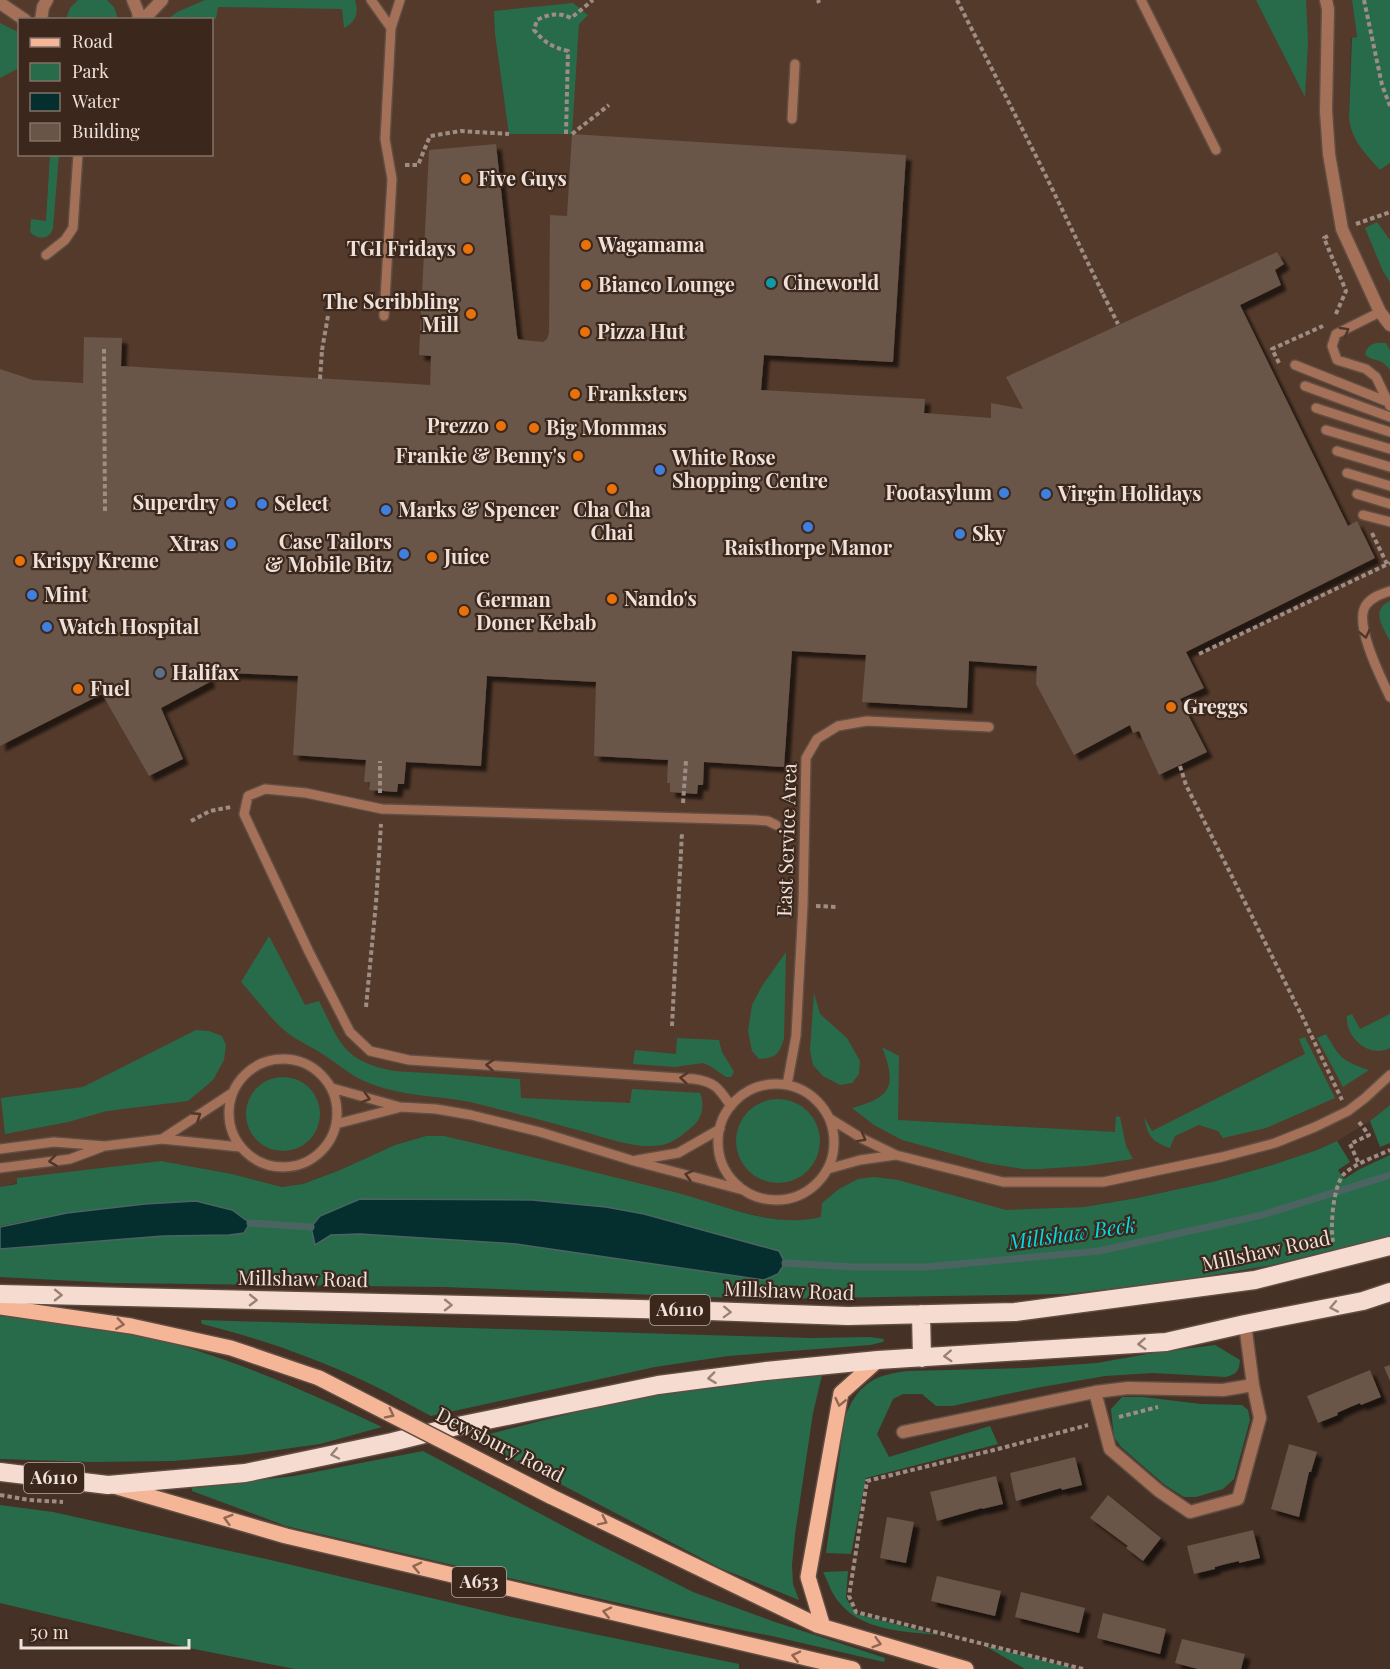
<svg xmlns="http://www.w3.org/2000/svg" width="1390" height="1669" font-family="'Playfair Display',serif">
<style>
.built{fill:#543a2b;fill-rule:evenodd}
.green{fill:#286b4a;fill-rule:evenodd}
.water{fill:#052e2f;stroke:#4b6462;stroke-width:1.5}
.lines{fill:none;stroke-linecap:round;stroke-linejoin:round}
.stream{stroke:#4b6462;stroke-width:7}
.building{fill:#6a5448;filter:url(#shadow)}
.lane-casing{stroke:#604d43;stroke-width:12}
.street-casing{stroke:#604d43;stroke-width:15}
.primary-casing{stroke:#604d43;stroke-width:18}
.highway-casing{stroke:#604d43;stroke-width:21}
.path{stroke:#9d8d84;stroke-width:4;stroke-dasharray:4.5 3;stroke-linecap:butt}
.lane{stroke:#a47158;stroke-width:9}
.street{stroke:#a47158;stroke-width:12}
.primary{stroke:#f5b697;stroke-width:15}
.highway{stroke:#f6dcd0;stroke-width:18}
.primary-bridge-casing{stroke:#604d43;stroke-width:18;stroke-linecap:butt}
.path-bridge{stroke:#9d8d84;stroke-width:4;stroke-dasharray:4.5 3;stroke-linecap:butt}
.primary-bridge{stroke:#f5b697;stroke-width:15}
.oneway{stroke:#503628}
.oneway2{stroke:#988276}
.oneway3{stroke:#8f6753}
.food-dot{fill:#e8710a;stroke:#3b271c;stroke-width:2}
.culture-dot{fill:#0f9aa8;stroke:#3b271c;stroke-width:2}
.shop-dot{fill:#3f7fe0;stroke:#3b271c;stroke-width:2}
.service-dot{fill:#5c6f8a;stroke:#3b271c;stroke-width:2}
.labels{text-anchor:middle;stroke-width:4.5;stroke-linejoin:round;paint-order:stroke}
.shield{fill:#3b271c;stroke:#b8a9a1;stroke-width:1.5}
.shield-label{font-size:18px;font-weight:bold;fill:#eee1da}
.poi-label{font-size:20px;font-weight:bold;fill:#eee1da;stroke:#3b271c;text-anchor:start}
.street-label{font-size:20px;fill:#eee1da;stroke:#3b271c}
.water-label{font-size:21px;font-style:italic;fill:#03dae1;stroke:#3b271c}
</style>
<defs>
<filter id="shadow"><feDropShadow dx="5.5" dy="5.5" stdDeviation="1.5" flood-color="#0009"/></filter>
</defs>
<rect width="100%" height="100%" fill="#453126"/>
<path class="built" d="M0,0H1352L1357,38H1351L1349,117L1380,170L1390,163V1105L1370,1121L1337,1141L1317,1150L1269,1166L1216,1181L1137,1198L1084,1207L1024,1210H985L787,1221L759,1216L426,1136L395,1145L340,1170L303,1184L282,1187L232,1174L161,1161L17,1179V1183L0,1187ZM20,20H212V154H20Z"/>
<path class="green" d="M78,0H107L114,7L118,19H66L70,8Z
M205,0H355C359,13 356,22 344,28L342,9L218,7L216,19L183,17L181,19H168L177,12Z
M1256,0H1306L1308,43L1305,97Z
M1352,0H1390V163L1380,170C1365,153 1351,140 1349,117L1352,38L1357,37Z
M573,3L588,15L579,24L572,134H509L495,34L494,11Z
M0,23L20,33L19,68L0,78Z
M50,155H59L53,228C50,240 38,240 30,232L31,219L46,221Z
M1377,222L1390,240V282L1383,271L1365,228Z
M1377,343H1386L1390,350V370C1379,355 1374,364 1365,354C1367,347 1371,344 1377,343Z
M1390,601V641C1383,627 1370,610 1390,601Z
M269,936L305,1005L319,1001C340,1043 343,1061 394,1071L520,1079L521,1098L630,1103L632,1089L700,1093C705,1104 702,1119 693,1126C684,1134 673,1143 662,1145C637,1150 604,1137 581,1131C544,1121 507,1111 470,1102C439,1096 405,1096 374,1085C356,1079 343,1068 327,1057C313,1047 297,1041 284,1030C268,1016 255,997 241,982Z
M786,952L784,1039C779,1054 776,1058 759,1059L752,1051L748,1031L752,1005L762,986Z
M814,993L820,1014L847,1038L860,1061L859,1074L852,1083L840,1085L823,1076L813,1065L810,1050Z
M1352,1014L1360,1029L1390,1014V1048C1369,1059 1345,1037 1347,1016Z
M196,1030L209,1031L222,1036L226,1045L224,1060L213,1080L188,1101L107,1111L68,1122L5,1134L1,1098L83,1087Z
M1326,1034C1340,1058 1342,1061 1369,1070L1343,1087L1317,1038Z
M1305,1037L1335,1098L1266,1128L1223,1138L1218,1131L1199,1125L1175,1136L1170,1148C1151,1141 1148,1136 1144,1117L1152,1131L1305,1054L1299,1039Z
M677,1038L719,1040L722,1052L734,1072L731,1077H726L710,1066L703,1063L675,1067L633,1064L635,1050L676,1054Z
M882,1047L899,1056L898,1120L1115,1132L1116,1116L1120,1117L1126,1146L1133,1159L1086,1166L1039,1169H1023L986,1163L902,1140L874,1125L852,1108C892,1097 897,1086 882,1047Z
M246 1114a37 37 0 1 1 74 0a37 37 0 1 1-74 0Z
M736 1141a42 42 0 1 1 84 0a42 42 0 1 1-84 0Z
M1390,1105V1143L1380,1147L1370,1121Z
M426,1136H444C521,1154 598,1173 674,1192C721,1204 772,1229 821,1217L822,1203L839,1189L858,1179L874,1177L898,1180L1006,1210L1084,1207L1137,1198L1216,1181L1269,1166L1317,1150L1337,1141L1350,1162L1338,1170L1344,1179L1360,1169L1390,1155V1236L1272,1265L1183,1280L1067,1294L764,1299L444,1287L114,1283L0,1277V1249L163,1236L229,1235L244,1233L232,1210L195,1201L145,1204L67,1213L0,1226V1187L17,1184V1178L161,1161L232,1174L282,1187L303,1184L340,1170L395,1145ZM360,1199L532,1200L606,1207L785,1263L778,1274L580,1253L517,1244L360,1234L331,1235Z
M0,1316C64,1323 133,1331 195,1350C259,1370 321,1398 382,1427L320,1444L241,1455L173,1461L92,1462L0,1459Z
M201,1320L810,1338L870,1337L884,1339L883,1342L870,1345L728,1356L655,1367L431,1416C410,1405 388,1392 366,1382C313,1357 258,1338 202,1324Z
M1215,1345L1240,1360C1239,1372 1236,1374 1226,1377L1153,1373L1105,1376L1036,1388L952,1406H936L922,1394H903L893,1399L877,1434L889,1457L990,1426L998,1444L866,1478L851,1554L826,1553L845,1417C858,1384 873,1375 908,1371L1026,1368L1097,1363L1153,1353Z
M822,1375L813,1413L795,1534L792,1565L793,1584L799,1600L720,1568L473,1438C537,1422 601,1405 666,1393C718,1383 770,1380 822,1375Z
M1122,1397H1143L1201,1404L1242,1405L1248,1410L1250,1420L1234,1479L1223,1489L1196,1497H1184L1165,1485L1121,1447L1114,1437L1111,1409Z
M423,1451L582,1536L693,1592L775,1622L885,1658L884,1662L772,1636L711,1624L487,1573L286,1526L192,1491V1488L294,1476Z
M0,1505L53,1512L275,1561L507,1616L739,1664V1669H295L189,1648L0,1603Z
M848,1571L846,1598L856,1614L937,1635C903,1631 861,1631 838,1601C831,1593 828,1581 823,1572Z
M985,1646L1076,1669H1025Z"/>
<path class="water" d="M360,1199L532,1200L606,1207L644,1214L779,1251L785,1263L778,1274L764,1280L516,1244L360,1234L331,1235L315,1245L311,1227L320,1216Z
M196,1201L232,1210L250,1223L244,1233L229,1235L163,1236L0,1249V1227L67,1213L145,1204Z"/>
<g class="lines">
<path class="stream" d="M250,1223L311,1227
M785,1263L853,1267H927L1099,1251L1262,1215L1390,1175"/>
</g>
<path class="building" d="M572,134L906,155L893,362L764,355L761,390L925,399L924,413L991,418V403L1023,409L1006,377L1277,252L1284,264L1275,270L1281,285L1240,305L1348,526L1357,521L1375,558L1186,652L1204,688L1180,699L1207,752L1159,775L1139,731L1133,733L1130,725L1074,755L1036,684L1037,666L969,661L967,708L862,702L866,655L792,651L784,767L704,762L703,785H698L697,794L670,792V783H667L668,760L594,756L596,682L487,676L481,766L406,762L404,784H398L397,792L369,790L370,782H364L366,760L293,755L298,676L206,672L210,682L161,708L183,759L149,776L102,694L0,746V369L33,380L83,383L84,337L122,338L121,366L430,385L431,356L419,355L429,150L496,144L517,335L518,339L523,340L543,342L547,339L549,333L550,215L567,216Z
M1390,1365V1381L1384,1367Z
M1370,1370L1381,1397L1361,1405L1360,1403L1348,1408L1337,1413L1338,1415L1318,1423L1307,1396Z
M1289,1444L1317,1452L1311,1472H1309L1299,1517L1271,1509Z
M1075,1457L1082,1485L1062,1490L1061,1488L1016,1501L1010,1473Z
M996,1476L1003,1504L982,1509V1508L937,1521L930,1492Z
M1108,1495L1161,1538L1143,1561L1126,1548L1128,1546L1090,1518Z
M887,1517L914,1522L906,1563L880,1558Z
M1253,1530L1260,1558L1239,1563V1561L1226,1564L1215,1567V1569L1194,1574L1187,1546Z
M937,1576L1001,1591L995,1616L931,1601Z
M1021,1592L1085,1608L1079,1633L1015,1617Z
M1103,1613L1166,1629L1160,1654L1097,1638Z
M1182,1639L1245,1654L1241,1669H1198L1175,1663Z"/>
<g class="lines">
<g class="lane-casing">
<path id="lane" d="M371,0L391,28
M1141,0L1216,150
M792,119L795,64
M46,255L65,240L73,228L78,154
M1380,312L1336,334L1332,346L1337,360L1366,369L1376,377L1390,406
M384,316L392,179L385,139L391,28L400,0
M1295,365L1388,402
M1305,386L1390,417
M1316,408L1390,432
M1326,430L1390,449
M1337,451L1390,467
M1347,473L1390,486
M1357,494L1390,504
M1363,515L1390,522
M1390,591C1381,594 1372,597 1366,605C1353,623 1381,678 1390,697
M229 1113a54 54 0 1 1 108 0a54 54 0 1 1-108 0Z
M718 1142a58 58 0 1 1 116 0a58 58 0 1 1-116 0Z
M787,1085L796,1036L803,905L806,758L817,739L838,726L867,721L989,727
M332,1088L400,1107L436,1109L471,1115L540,1132L634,1161L743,1190
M731,1106C719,1089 716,1082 694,1079L409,1060L370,1051L350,1032L309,952L244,814L248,796L265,789L306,793L382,809L756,820L768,821L776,825
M829,1118L863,1139L896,1155L1003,1182H1103L1222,1157L1275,1143L1315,1127L1348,1111L1365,1098L1390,1075
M336,1124L398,1108
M162,1139L232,1093
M0,1149L54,1142L105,1146L162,1139L240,1147
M637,1160L678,1153L720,1129
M0,1168L70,1159L102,1147
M828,1169L860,1160L896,1155"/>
</g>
<g class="street-casing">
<path id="street" d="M133,0L138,12L139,20
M1326,0L1328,9L1326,111L1329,154L1342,229L1380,312L1390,325
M0,3L25,20
M41,20L43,7L47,0
M143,20L162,0
M1095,1392L1110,1449L1159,1491L1190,1512L1238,1499L1260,1418L1253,1385L1245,1324
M903,1432L1095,1392L1128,1388L1223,1390L1253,1385"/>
</g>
<g class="primary-casing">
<path id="primary" d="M0,1307L131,1326L231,1348L319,1378
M114,1486L286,1536L853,1669
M550,1496L817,1625L966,1669
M823,1627L808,1577L841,1393L878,1360"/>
</g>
<g class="highway-casing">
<path id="highway" d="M0,1294L681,1310L848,1316L1015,1312L1255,1280L1390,1246
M921,1314L922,1358
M0,1472L108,1485L245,1473L392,1442L453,1427L658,1385L766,1371L878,1360L1166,1342L1245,1324L1363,1301L1390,1292"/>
</g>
<path class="path" d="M818,0L819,3
M957,0L1045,174L1103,294
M1364,0L1382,85L1390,106
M566,134L568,51C552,47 545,43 534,30L537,20C549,14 558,12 571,18L593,0
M572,134L609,105
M405,165H418L430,136L461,131L509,134
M1356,224L1390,212
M1328,236L1324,238L1346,291L1335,316
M104,349L105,512
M322,350L328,316
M1279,363L1272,349L1323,326
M1372,533L1387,564
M1199,654L1390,563
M1180,766L1186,785L1302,1016L1342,1100
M380,793V761
M683,803L686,761
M191,821L210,811L231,807
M779,904L790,905
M816,906L837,907
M366,1007L376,903L381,824
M672,1026L682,832
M1359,1122L1369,1135L1350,1144L1359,1164
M1333,1242C1330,1227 1333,1186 1344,1174C1354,1164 1377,1156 1390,1150
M1119,1417L1158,1407
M0,1495L29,1500L63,1502
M1083,1669L856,1612L849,1596L867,1481L1002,1448L1088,1425"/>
<use href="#lane" class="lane"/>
<use href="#street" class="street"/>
<use href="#primary" class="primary"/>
<use href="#highway" class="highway"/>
<g class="primary-bridge-casing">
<path id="primary-bridge" d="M319,1378L550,1496"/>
</g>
<path class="path-bridge" d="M1103,294L1118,324
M320,379L322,350"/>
<use href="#primary-bridge" class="primary-bridge"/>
</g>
<defs><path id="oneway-chevron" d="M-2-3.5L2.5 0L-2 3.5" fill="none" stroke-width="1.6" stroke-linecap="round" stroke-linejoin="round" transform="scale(1.5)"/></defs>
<g class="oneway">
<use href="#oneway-chevron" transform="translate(1345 331) rotate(-30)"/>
<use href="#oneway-chevron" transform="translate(1365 634) rotate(77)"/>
<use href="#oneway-chevron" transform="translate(490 1065) rotate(-176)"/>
<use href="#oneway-chevron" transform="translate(684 1078) rotate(-175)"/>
<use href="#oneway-chevron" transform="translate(366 1098) rotate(16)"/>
<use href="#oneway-chevron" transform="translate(197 1116) rotate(-33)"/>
<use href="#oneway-chevron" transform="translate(862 1138) rotate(29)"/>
<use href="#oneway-chevron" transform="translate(53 1161) rotate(173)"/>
<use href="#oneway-chevron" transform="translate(689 1175) rotate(-165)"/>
</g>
<g class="oneway2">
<use href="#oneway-chevron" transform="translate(58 1295) rotate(1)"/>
<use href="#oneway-chevron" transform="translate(253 1300) rotate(1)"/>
<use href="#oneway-chevron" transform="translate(448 1305) rotate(1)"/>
<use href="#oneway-chevron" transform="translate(1334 1307) rotate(169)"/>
<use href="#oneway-chevron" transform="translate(727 1312) rotate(2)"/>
<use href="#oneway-chevron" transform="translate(1142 1344) rotate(176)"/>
<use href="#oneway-chevron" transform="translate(948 1356) rotate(177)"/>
<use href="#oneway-chevron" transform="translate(712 1378) rotate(173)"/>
<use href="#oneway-chevron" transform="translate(335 1454) rotate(168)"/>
</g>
<g class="oneway3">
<use href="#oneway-chevron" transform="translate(120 1324) rotate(8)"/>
<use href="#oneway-chevron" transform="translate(840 1402) rotate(103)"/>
<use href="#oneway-chevron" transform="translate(390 1414) rotate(27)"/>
<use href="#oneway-chevron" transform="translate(228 1519) rotate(-164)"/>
<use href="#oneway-chevron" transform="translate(603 1521) rotate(26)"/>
<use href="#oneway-chevron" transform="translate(417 1567) rotate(-167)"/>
<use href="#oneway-chevron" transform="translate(607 1612) rotate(-167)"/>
<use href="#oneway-chevron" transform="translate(877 1643) rotate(16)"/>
<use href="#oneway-chevron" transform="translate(796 1656) rotate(-167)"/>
</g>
<g class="food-dot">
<circle cx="466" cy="179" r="6"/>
<circle cx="586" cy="245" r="6"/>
<circle cx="468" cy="249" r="6"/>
<circle cx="586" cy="285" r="6"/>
<circle cx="471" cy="314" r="6"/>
<circle cx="585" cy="332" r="6"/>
<circle cx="575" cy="394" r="6"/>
<circle cx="501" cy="426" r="6"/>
<circle cx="534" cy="428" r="6"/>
<circle cx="578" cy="456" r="6"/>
<circle cx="612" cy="489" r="6"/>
<circle cx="432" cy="557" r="6"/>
<circle cx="20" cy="561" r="6"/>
<circle cx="612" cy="599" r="6"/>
<circle cx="464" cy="611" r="6"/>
<circle cx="78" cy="689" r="6"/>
<circle cx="1171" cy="707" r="6"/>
</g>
<circle class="culture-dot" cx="771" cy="283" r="6"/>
<g class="shop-dot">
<circle cx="660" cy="470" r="6"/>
<circle cx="1004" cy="493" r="6"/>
<circle cx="1046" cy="494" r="6"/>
<circle cx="231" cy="503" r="6"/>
<circle cx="262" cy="504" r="6"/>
<circle cx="386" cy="510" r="6"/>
<circle cx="808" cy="527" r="6"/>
<circle cx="960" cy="534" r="6"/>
<circle cx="231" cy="544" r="6"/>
<circle cx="404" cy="554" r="6"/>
<circle cx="32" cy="595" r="6"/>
<circle cx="47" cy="627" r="6"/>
</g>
<circle class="service-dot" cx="160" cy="673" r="6"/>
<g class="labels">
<g class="shield">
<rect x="650" y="1295" width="60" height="30" rx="4.5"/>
<rect x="24" y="1463" width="60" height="30" rx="4.5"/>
<rect x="452" y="1567" width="54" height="30" rx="4.5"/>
</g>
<g class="shield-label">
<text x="680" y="1316">A6110</text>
<text x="54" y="1484">A6110</text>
<text x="479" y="1588">A653</text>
</g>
<g class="poi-label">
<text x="478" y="186">Five Guys</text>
<text x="598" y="252">Wagamama</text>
<text x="456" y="256" text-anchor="end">TGI Fridays</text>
<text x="783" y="290">Cineworld</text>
<text x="598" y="292">Bianco Lounge</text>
<text x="459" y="309" text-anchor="end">The Scribbling<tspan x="459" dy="23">Mill</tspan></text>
<text x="597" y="339">Pizza Hut</text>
<text x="587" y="401">Franksters</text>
<text x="489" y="433" text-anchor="end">Prezzo</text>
<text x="546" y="435">Big Mommas</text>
<text x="566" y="463" text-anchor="end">Frankie &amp; Benny's</text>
<text x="672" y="465">White Rose<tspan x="672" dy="23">Shopping Centre</tspan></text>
<text x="992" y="500" text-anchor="end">Footasylum</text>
<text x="1058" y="501">Virgin Holidays</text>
<text x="219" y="510" text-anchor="end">Superdry</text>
<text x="274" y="511">Select</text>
<text x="398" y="517">Marks &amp; Spencer</text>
<text x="612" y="517" text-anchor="middle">Cha Cha<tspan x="612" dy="23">Chai</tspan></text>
<text x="972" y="541">Sky</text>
<text x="392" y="549" text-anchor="end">Case Tailors<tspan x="392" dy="23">&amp; Mobile Bitz</tspan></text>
<text x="219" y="551" text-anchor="end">Xtras</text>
<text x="808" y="555" text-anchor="middle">Raisthorpe Manor</text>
<text x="444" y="564">Juice</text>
<text x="32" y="568">Krispy Kreme</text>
<text x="44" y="602">Mint</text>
<text x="624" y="606">Nando's</text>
<text x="476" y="607">German<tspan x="476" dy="23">Doner Kebab</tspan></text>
<text x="59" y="634">Watch Hospital</text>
<text x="172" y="680">Halifax</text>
<text x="90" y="696">Fuel</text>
<text x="1183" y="714">Greggs</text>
</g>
<g class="street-label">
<text transform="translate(787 840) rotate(-88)" y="7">East Service Area</text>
<text transform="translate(1266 1251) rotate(-12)" y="7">Millshaw Road</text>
<text transform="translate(303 1279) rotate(1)" y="7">Millshaw Road</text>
<text transform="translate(789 1291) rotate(2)" y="7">Millshaw Road</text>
<text transform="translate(500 1445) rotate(27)" y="7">Dewsbury Road</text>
</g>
<g class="water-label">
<text transform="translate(1072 1234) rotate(-8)" y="7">Millshaw Beck</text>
</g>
</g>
<rect x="18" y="18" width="195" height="138" fill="#3b271c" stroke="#837168" stroke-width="1.5"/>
<rect x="30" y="38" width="30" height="9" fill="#f5b697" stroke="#837168" stroke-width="1.5"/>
<text x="72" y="48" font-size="18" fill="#eee1da">Road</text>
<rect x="30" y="63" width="30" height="18" fill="#286b4a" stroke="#837168" stroke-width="1.5"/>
<text x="72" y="78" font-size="18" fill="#eee1da">Park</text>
<rect x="30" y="93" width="30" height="18" fill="#052e2f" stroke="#837168" stroke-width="1.5"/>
<text x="72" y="108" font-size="18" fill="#eee1da">Water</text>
<rect x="30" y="123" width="30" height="18" fill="#6a5448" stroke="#837168" stroke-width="1.5"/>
<text x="72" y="138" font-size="18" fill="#eee1da">Building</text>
<path d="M21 1639v9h168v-9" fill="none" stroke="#eee1da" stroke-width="3"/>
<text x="30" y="1639" font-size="18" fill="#eee1da" stroke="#3b271c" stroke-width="4.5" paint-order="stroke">50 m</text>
</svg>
